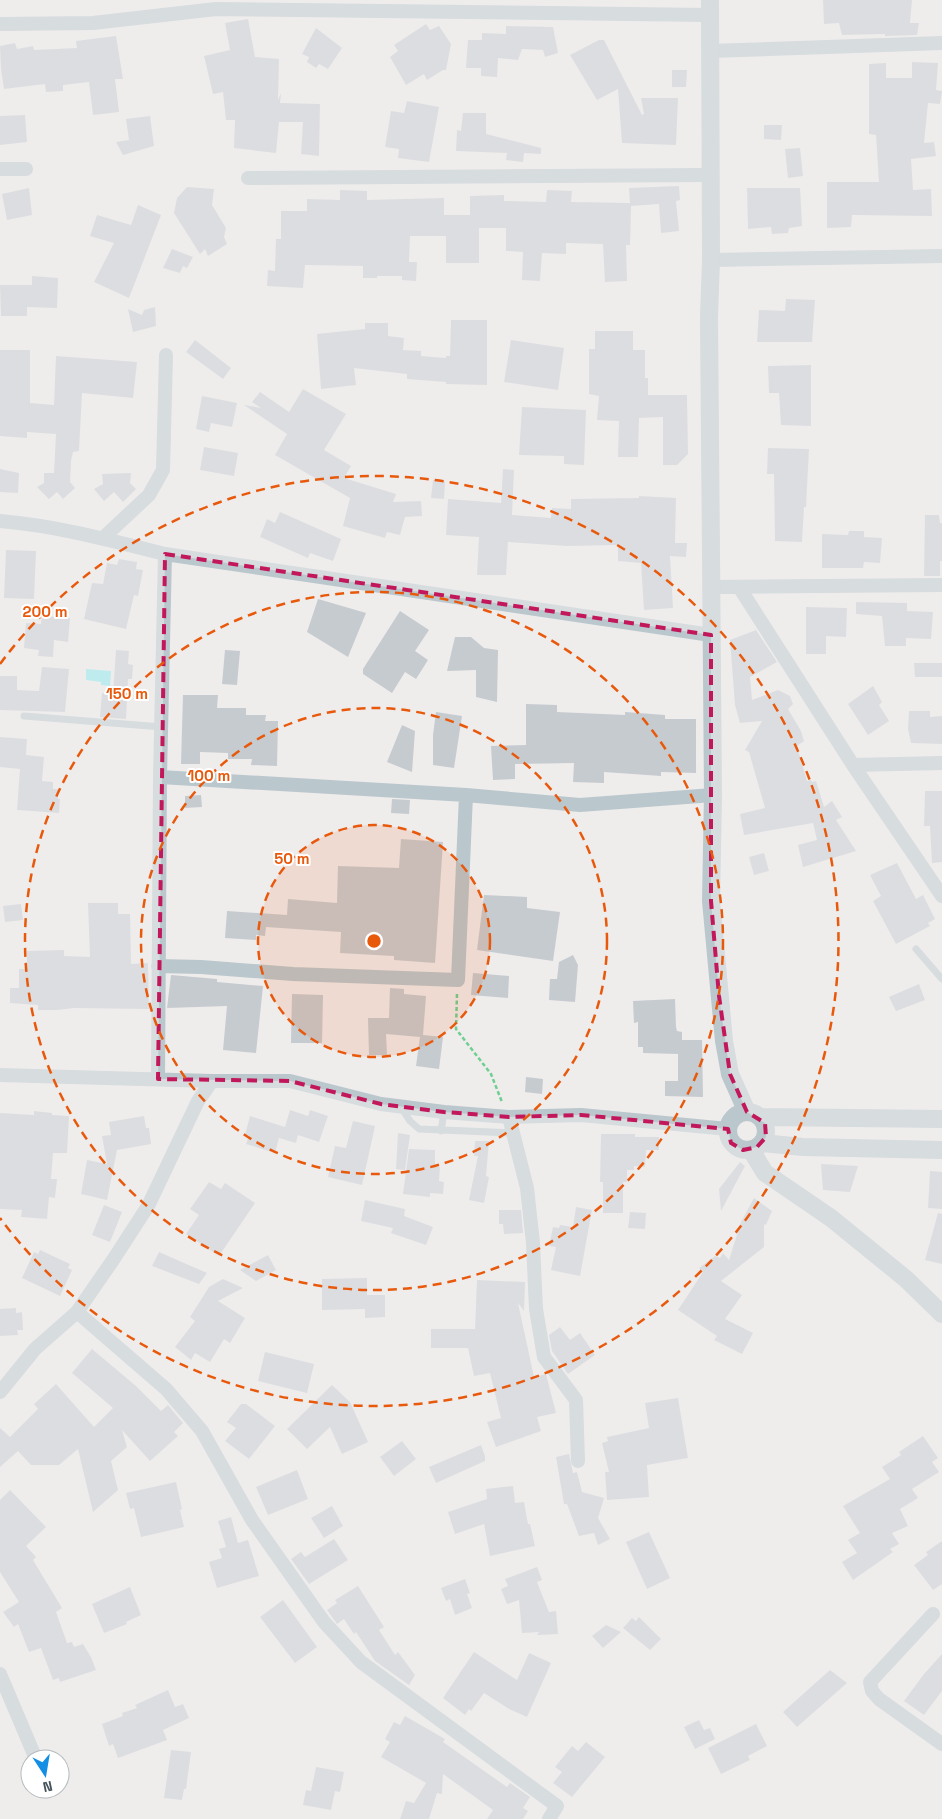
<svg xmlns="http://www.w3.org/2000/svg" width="942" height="1819" font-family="'Space Grotesk',sans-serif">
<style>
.water{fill:#82e9ef}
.building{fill:#c6cbd0}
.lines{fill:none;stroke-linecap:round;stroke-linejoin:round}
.path{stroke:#6ecf90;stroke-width:2.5;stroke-dasharray:4 2.5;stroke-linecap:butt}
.service{stroke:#bac7cd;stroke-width:7}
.minor{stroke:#bac7cd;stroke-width:14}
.tertiary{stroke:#bac7cd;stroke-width:18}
.marked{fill:none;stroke:#c2185b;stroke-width:4;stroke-dasharray:10 6;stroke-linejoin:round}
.ring{fill:none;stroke:#e8590c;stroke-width:2.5;stroke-dasharray:9 6}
.centre{fill:#e8590c;stroke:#fff;stroke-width:2.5}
.ring-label{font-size:15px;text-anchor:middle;font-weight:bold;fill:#e8590c;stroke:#fff;stroke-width:4;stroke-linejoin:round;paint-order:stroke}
</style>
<rect width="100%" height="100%" fill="#efecec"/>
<path class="water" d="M86,669L111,671L110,686L101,685V682L86,680Z"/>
<path class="building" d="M823,0H912L910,23H919L917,35L885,36V34L842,35L839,23L824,24Z
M248,19L255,57L279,59L278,100L281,93L280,103L320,104L319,156L301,154L303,122H279L276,153L234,148L235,120H226L223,92L213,94L204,56L230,50L225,23Z
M426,24L430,30L439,26L451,44L446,70H443L427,80L424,74L406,85L390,57L398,51L394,45Z
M506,26L553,27L558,53L545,57L543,50L522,49L518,60L498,58L497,77L481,76V68H466L468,40H482V33L506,34Z
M316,28L342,48L328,69L319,64L316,68L307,62L309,57L302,54Z
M116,36L123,79H115L119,112L93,115L89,82L63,85V91L46,92L45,84L4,89L1,69L0,46L15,43L17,49L33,46L34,50L77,48L76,41Z
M599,40H604L642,115L644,114L641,98H678L676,145L622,143L618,89L597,100L570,55Z
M912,62L938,63L936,90L942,91L940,104L928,103L924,143L934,142L936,156L911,159L913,190L931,189L932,216L852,215L851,227L827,228V182H879L876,135L869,134V64L886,63V78H912Z
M672,70H687L686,87H672Z
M407,101L439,107L429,162L398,158L399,149L385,147L391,111L404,113Z
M463,113H486V134L541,148V154L524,153L523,162L506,160L507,153L456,151L457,130L461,131Z
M25,115L27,142L0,145V116Z
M150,116L154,146L123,155L116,142L129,140L126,119Z
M764,125H782L781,140L764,139Z
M800,148L803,176L788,178L785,149Z
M679,186L680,200L676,201L679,231L661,233L659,204L631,206L630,245H626L627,281L605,282L603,244L566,243V254L542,253L540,281L522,280L523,252L506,251V228H479V263H446V236H410L409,262H417L416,281L402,280V276H377V278H363V266L305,265L303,288L267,286L268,270L275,271L276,239H281V211H307V199L340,200V190L367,191V200L444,198V215H470V196L504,195V201L546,202L547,190L572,191L571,202L630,203L629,188Z
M187,187L214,189L212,205L226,228L224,237L227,244L208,256L205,249L200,254L174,213L177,198Z
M29,188L32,215L7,220L2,194Z
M747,188H800L802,226L789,228L788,233L772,234L771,227L748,229Z
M138,205L161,215L129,298L94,282L114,243L90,236L97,215L131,225Z
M172,249L193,257L187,268L183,266L180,273L163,268Z
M32,276L58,278L57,308L27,307V316H1L0,285H32Z
M786,299L815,300L812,342H757L759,310L785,311Z
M155,307L156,326L133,332L128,309L142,315L144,310Z
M451,320H487V385L446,384V382L407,379V374L354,368L356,385L321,389L317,334L365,329V323H388V336L404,338L403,350L421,351V356L446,358V356H450Z
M595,331H633V350H645V378H648V395H687L688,454L677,465H663V417L639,418L638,457H618L619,421L597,420L599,396L589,394V349H595Z
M195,340L231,368L223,379L186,352Z
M511,340L564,348L558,390L504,382Z
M0,350H30V403L54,405L56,356L137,362L133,398L82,393L79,451L73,452L71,461L70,482L75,488L63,499L57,492L49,499L37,487L44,483V473H54L56,434L27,432V438L0,436Z
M811,365V426L781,425L779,393H769L768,366Z
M303,389L346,414L324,450L351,466L344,478L396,494L393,502L421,501L422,516L405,517L400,535L387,532L385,538L343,526L350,498L275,455L287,434L244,405L261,408L252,402L260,392L289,412Z
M202,396L237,403L232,427L211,423L209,432L196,429Z
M522,407L586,410L584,465L564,464V456L519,455Z
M204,447L238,453L234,476L200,470Z
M768,448L809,449L806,507H804L802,542L775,541L774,474H767Z
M0,469L19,473L18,493L0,492Z
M503,469L514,470L512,515L551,518L552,508L571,509V499L639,498V496L676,498L675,543H687L686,557L670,556L673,608L644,610L641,563L618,561V545L567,546L508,542L506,575H477L479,537L446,535L448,499L501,503Z
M131,473L130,483L136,489L123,502L114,492L104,501L94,489L103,484L102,474Z
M433,480L445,481L444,499L431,498Z
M280,512L341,539L333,561L310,553L308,558L260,537L267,519L275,523Z
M925,515H939L940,523H942V561H940V576H924Z
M849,531H864V537L882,538L880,563L864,562L863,568H822V534L848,535Z
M6,550L36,551L34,599L4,598Z
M119,559L137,562L136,569L143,570L138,596L134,595L126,629L84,619L92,583L103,584L107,563L117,565Z
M318,599L366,613L348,657L307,632Z
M856,602L907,603V611L933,612L931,639L906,638V646H885L882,616L856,614Z
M806,607L847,608L846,637L826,636V654H806Z
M400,611L429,630L415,651L428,660L416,679L405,672L392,693L363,674V669Z
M42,616L70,618L68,642L54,640L53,657L38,656L39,650L24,648L26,623L41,624Z
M756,630L777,662L750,677L752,700L778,690L790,696L793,704L788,709L801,731L804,741L797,746L807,781L811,780L812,782L816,781L824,807L832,801L842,817L836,820L856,851L803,867L798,845L817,840L813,823L744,835L740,814L765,808L749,752L745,750L762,721L740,723L735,705L730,640Z
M455,637H471L484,648L498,650L497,702L476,697V670L447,671Z
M116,650L129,651L128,664L133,665L132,679H128L126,719L100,717L102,693L113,694Z
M225,650L240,651L237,685L222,684Z
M914,663H942V677H915Z
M42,667L69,669L65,712L0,710V676H17V690L39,691Z
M873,686L882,702L879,705L889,721L868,735L848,704Z
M183,695H218L217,708H246V715H266L265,721H278L277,766L251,765L252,759H228V753L200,752V764H181Z
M526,704L557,705V712L625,715V712L665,715V719H696V773L661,772V776L604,772V783L573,782L574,763L515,764V779L493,780L491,746L526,745Z
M909,711H930V717L942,716V744L911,743L908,729Z
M436,712L462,716L454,768L433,765V735Z
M402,725L415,731L412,772L387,762Z
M0,737L27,739L26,755L44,757L42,781L53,782V789H58V799H60L59,813L17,810L20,769L0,767Z
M925,791H942V862L932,863L930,826H924Z
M201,795L202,807L185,808V796Z
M392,799L410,800L409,814L391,813Z
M401,839L443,842L435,963L394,960V956L340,953L341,932L266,927L265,936L256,935V940L225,938L227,911L287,915L288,899L337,903L338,866L399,868Z
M764,853L769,871L754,875L749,857Z
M897,863L916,899L923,895L935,919L928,923L930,926L896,944L873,901L881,896L870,875Z
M484,895L527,897V908L560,912L553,961L477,950Z
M88,903H118V914H130L131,964L148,963L149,1009L74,1008L57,1010H38V1005L10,1003V988H19V969H27V951L64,950V956L90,957Z
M21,904L23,920L5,922L3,906Z
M573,955L578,965L575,1002L549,1000L550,979H557L559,962Z
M473,973L509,976L508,998L471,995Z
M171,975L217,979V982L263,986L256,1053L223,1050L227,1006L167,1008Z
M919,984L925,1000L896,1011L889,997Z
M390,988L404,989V994L426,996L423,1035L443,1037L439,1069L416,1066L420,1037L386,1034L387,1055H369L368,1018H389Z
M292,994L323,995L322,1043H291Z
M675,999L676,1027L677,1031L682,1032V1040H702L703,1097L665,1096V1081H678V1054L643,1053V1047H638V1022L634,1023L633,1001Z
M526,1077L543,1079L542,1094L525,1092Z
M290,1110L308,1116L310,1110L328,1116L319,1142L298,1135L296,1143L279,1138L275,1153L246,1144L249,1136L245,1135L250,1116L285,1127Z
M34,1111L52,1113V1115L69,1116L67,1153H53L51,1179H57L55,1198L49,1197L47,1219L21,1217L22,1210L0,1209V1113L34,1115Z
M144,1116L146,1128H149L151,1144L117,1150L107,1200L81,1194L87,1160L107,1164L102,1136L111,1135L109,1122Z
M353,1121L375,1126L362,1185L328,1177L335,1146L346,1148Z
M398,1133L410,1135L405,1170L396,1169Z
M601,1134H635V1137H659V1150H646L645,1167L634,1166V1170H627V1182H623V1213H603V1182H600Z
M475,1141H489L486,1176L489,1177L484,1203L469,1200L478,1156H474Z
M409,1149L435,1150V1167H440L439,1181L444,1182L443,1194L430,1193V1197L403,1194Z
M740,1162L745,1166L721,1211L719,1189Z
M821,1164L858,1166L850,1192L823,1190Z
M930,1171L942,1172V1209L928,1208Z
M209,1182L221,1189L225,1183L255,1203L219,1256L186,1234L199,1215L190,1209Z
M754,1198L772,1211L766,1225L764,1224V1247L721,1281L742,1295L725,1319L753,1333L742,1354L714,1340L717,1336L678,1310L703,1272L699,1268L715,1256L720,1258L723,1253L729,1260L741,1222Z
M365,1200L405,1209L404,1216L433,1227L426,1245L391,1233L393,1228L361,1221Z
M104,1205L122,1212L110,1242L92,1235Z
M576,1207L592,1210L580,1276L551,1270L556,1247L549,1246L553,1227L559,1228L560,1225L573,1227Z
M499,1210H521L523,1233L504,1234L503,1224H499Z
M630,1212L646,1213L645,1229L628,1228Z
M938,1213L942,1214V1264L925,1260Z
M40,1250L70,1264L68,1268L72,1270L60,1296L22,1278L34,1252L38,1254Z
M159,1252L207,1273L199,1284L152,1266Z
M268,1255L276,1270L256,1281L240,1270Z
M367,1278V1295H385V1317L365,1318V1309L322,1310V1279Z
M223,1279L243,1288L218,1301L245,1318L230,1343L224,1339L210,1362L195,1353L191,1360L175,1347L195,1321L190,1317L209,1287Z
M477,1280L525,1282L524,1311L518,1303L534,1377L546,1374L556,1413L537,1417L541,1431L496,1447L487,1422L501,1418L490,1373L474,1376L468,1348H431V1329H475Z
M16,1308V1313L22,1312L23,1330H17L18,1335L0,1336V1309Z
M560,1327L570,1340L580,1333L595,1355L568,1374L552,1351L549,1335Z
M92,1349L136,1386L161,1411L168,1405L183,1423L174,1432L178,1436L150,1461L122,1430L127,1447L111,1461L118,1490L93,1512L78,1449L59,1465H31L18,1451L0,1467V1428L10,1437L38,1409L34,1404L56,1384L94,1427L113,1408L72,1373Z
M265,1352L314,1364L307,1393L258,1381Z
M332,1385L350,1402L368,1442L342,1454L330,1427L307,1449L287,1429Z
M678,1398L688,1458L647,1465L649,1497L607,1500L605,1472H609L602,1443L608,1441L607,1437L649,1428L645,1403Z
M241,1404H246L275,1426L249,1459L225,1441L236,1428L227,1422Z
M923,1436L938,1458L932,1462L939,1472L912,1489L918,1498L900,1509L908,1526L892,1533L899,1544L890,1549L893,1552L853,1580L842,1562L857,1553L848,1540L860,1533L843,1506L890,1479L882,1467L901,1455L899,1452Z
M402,1441L416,1459L394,1476L380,1457Z
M481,1445L485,1456V1461L436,1483L429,1467Z
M569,1454L573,1473L577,1472L582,1492L604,1498L598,1518L610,1539L598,1545L594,1533L579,1536L567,1504H564L556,1457Z
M297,1470L308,1499L268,1515L256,1487Z
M176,1482L182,1509L180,1510L184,1527L141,1537L134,1508L130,1509L126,1493Z
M513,1486L515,1503L524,1502L528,1524H530L535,1546L490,1556L484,1524L455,1534L448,1512L487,1499L486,1489Z
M10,1490L46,1527L26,1546L36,1557L33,1560L62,1608L56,1612L67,1643L72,1642L74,1647L83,1644L91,1657L96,1670L60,1682L59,1678L53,1680L41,1648L29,1652L18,1624L14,1627L3,1612L19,1602L0,1572V1500Z
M332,1506L343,1526L324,1538L311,1518Z
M231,1517L238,1543L248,1540L259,1576L217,1588L209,1562L222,1558L219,1549L226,1547L218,1521Z
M649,1532L670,1578L647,1589L626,1542Z
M334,1539L348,1560L309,1584L291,1559L301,1552L305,1557Z
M942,1541V1584L933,1590L914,1565L928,1555L926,1552Z
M537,1567L542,1580L537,1582L549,1612L556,1611L558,1634L537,1635L539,1632L522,1633L519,1600L507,1604L501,1589L508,1586L505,1579Z
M465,1579L470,1593L467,1594L472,1608L455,1615L450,1599L446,1601L441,1588Z
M358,1586L384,1627L379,1630L395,1655L398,1652L415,1675L409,1685L375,1661L356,1632L354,1634L344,1619L337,1624L327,1610L337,1603L335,1600Z
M130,1587L141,1615L126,1622L127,1624L104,1633L92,1604Z
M283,1600L317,1647L295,1663L260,1617Z
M639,1617L661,1639L650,1650L623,1628L632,1618L636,1621Z
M606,1625L621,1632L603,1648L592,1636Z
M474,1652L517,1680L529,1653L551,1663L527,1717L509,1709L484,1693L471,1711L469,1709L465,1715L443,1698Z
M942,1654V1691L924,1715L904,1701L924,1674Z
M830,1670L847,1683L797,1727L783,1712Z
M168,1690L175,1707L183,1704L189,1718L163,1730L167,1740L118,1758L113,1744L109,1746L102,1724L123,1716L122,1713L137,1708L135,1705Z
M405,1716L445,1739L443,1742L507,1787L510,1783L530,1797L523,1808L528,1811L523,1819H487L493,1810L443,1774L442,1794L437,1793L429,1819H400L406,1801L414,1803L426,1783L381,1757L390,1742L385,1739L394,1722L400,1725Z
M699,1720L704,1730L710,1728L715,1739L695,1749L684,1727Z
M756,1724L767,1746L748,1756L750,1760L721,1774L708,1748Z
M586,1742L605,1757L572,1797L553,1783L562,1772L555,1767L572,1746L578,1751Z
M171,1750L191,1752L186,1789H184L182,1800L164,1798Z
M316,1767L344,1772L340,1792L335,1791L331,1810L303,1805L306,1790L311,1791Z"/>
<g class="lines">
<path class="path" d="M457,994L456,1029L491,1074L502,1102"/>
<path class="service" d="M24,716L162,727
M916,949L942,979
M401,1107L410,1121L419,1129L513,1133
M441,1131L444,1112"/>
<path class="minor" d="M0,24L93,23L216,9L710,15
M710,51L942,43
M0,169H26
M248,178L709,175
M711,260L942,256
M0,521C57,526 110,540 165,554L711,635
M103,538L149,495L163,470L166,355
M712,587L942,585
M739,587L853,765L942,896
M853,765L942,763
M160,777L466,795L580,805L713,795
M158,966L201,967L293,974L458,980L466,795
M0,1075L212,1081
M158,1079L160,777L165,554
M509,1117L527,1188L533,1243L536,1309L544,1357L576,1400L578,1461
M77,1312L166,1389L202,1431L252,1520L324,1622L361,1662L557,1806L549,1819
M0,1392L35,1349L77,1312L113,1260L148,1206L198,1101L212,1081H290L381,1104L444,1112L509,1117L581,1115L728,1129
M933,1614L870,1682L872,1691L879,1699L942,1744
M0,1674L36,1759"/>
<path class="tertiary" d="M710,0L711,260L709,317L713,795L711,901L724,1041L730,1074L747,1112
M728 1131a19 19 0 1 1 38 0a19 19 0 1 1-38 0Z
M761,1117L942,1119
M762,1143L803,1147L942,1150
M751,1150L765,1173L831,1218L906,1279L942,1314"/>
</g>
<path d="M0 0H942V1819H0ZM165,554L711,635V901L719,996L730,1074L747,1112L765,1123L766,1137L757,1147L743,1150L731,1143L728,1129L581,1115L509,1117L444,1112L381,1104L290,1081L158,1079Z" fill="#efecec" fill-opacity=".55" fill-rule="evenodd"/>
<path class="marked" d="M165,554L711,635V901L719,996L730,1074L747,1112L765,1123L766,1137L757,1147L743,1150L731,1143L728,1129L581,1115L509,1117L444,1112L381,1104L290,1081L158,1079Z"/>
<circle cx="374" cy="941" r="116" fill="#e8590c" fill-opacity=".12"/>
<g class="ring">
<circle cx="374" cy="941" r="116"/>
<circle cx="374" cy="941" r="233"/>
<circle cx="374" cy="941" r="349"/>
<path d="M0 664A465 465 0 1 1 0 1218"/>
</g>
<circle cx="374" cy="941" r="8" class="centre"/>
<g class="ring-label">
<text x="45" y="617">200 m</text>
<text x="127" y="699">150 m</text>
<text x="209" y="781">100 m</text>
<text x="292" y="864">50 m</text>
</g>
<g transform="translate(45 1774) rotate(168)"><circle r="24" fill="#ffffff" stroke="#b4babd"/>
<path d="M0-4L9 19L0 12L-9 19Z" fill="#128ee4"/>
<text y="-8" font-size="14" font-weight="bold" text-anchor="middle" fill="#44535a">N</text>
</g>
</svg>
